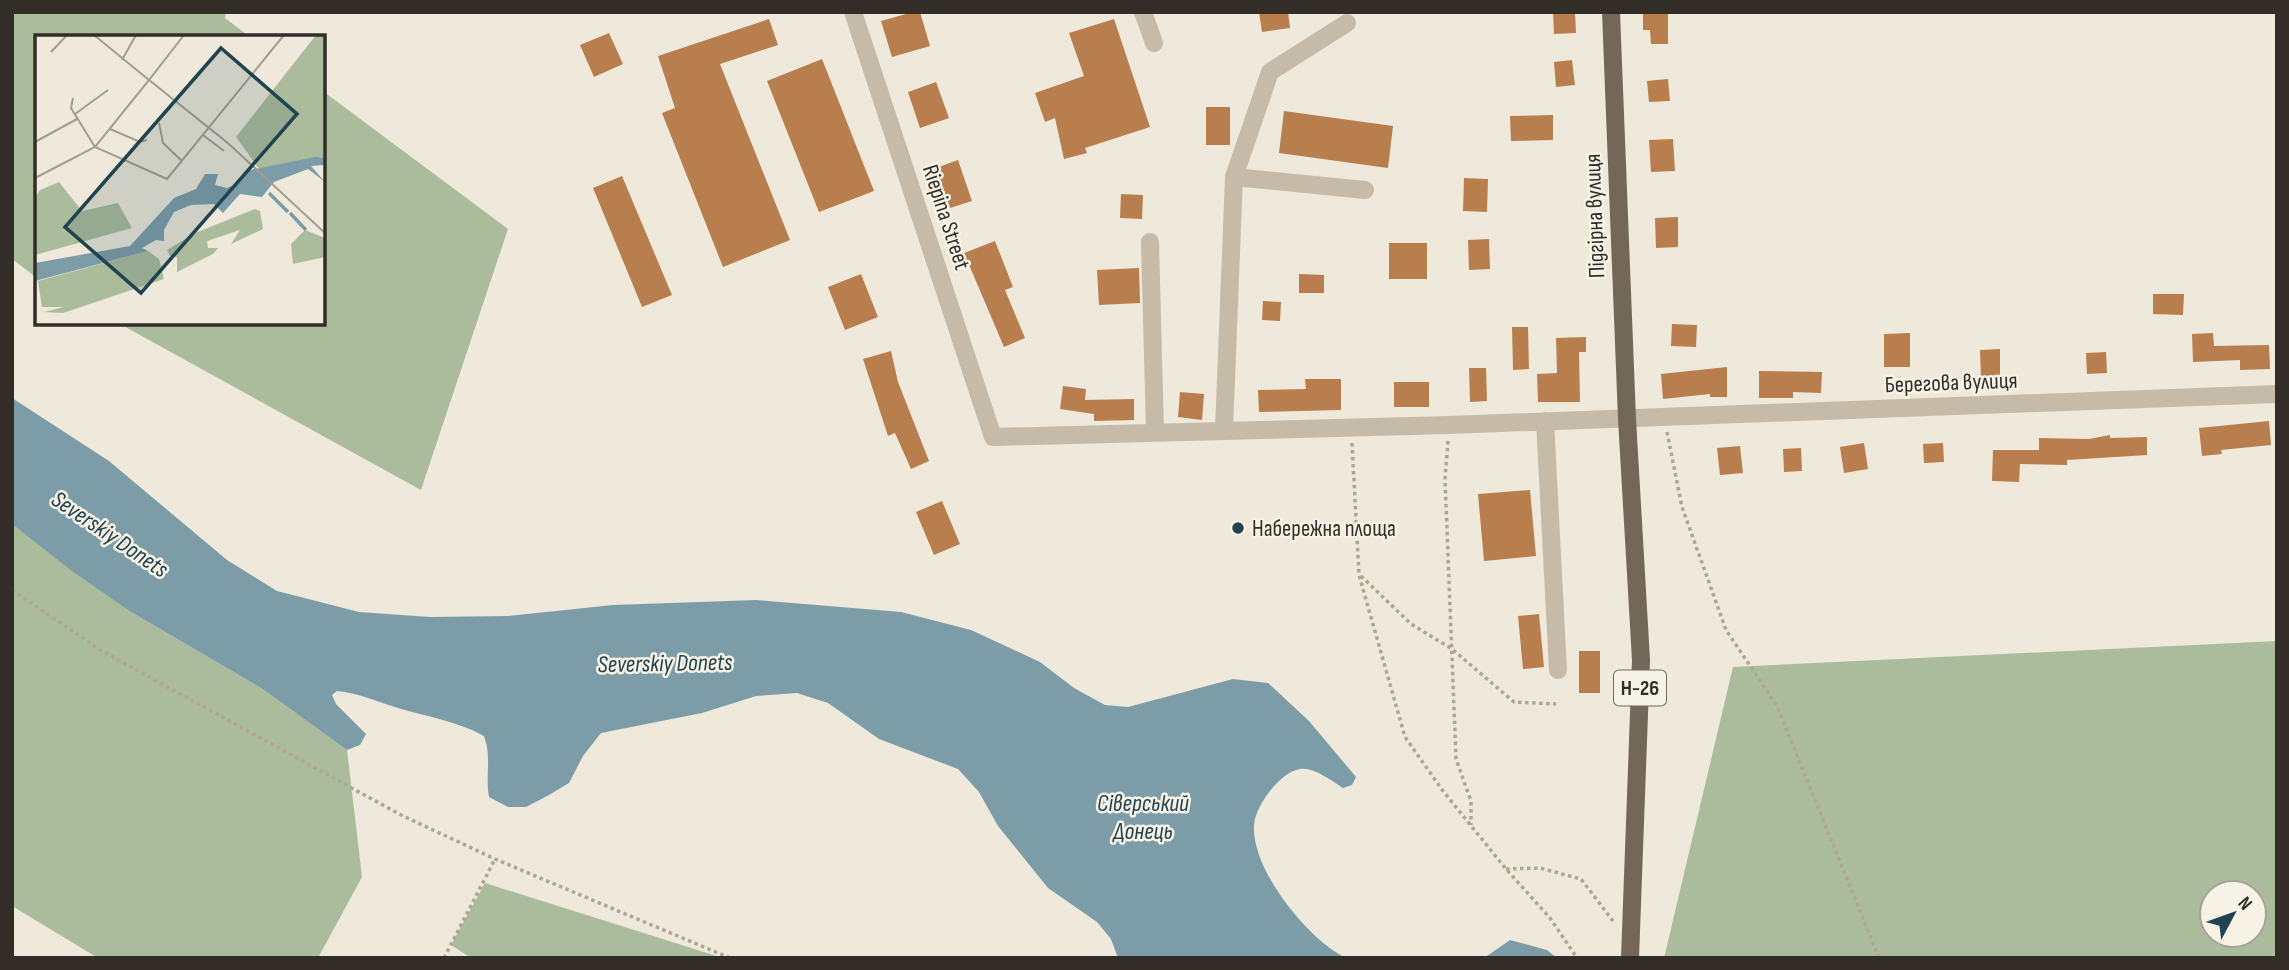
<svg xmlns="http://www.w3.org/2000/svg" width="2289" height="970" font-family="'Sofia Sans Condensed',sans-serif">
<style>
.green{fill:#aabc9c;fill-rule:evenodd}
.water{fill:#7c9da8}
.building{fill:#b97e4e}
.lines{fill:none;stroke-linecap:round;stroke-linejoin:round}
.path{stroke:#b0a592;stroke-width:3.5;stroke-dasharray:3.5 3.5;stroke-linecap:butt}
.minor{stroke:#c5bba8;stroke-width:18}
.major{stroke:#73675a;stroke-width:18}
.poi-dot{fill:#21434f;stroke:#f7f2e6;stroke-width:2.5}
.labels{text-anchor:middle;stroke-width:5;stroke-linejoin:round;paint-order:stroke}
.shield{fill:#f7f2e6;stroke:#6d6860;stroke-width:2}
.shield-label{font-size:21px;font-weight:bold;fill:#322d27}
.street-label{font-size:23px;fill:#322d27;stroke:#f7f2e6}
.poi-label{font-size:23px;fill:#322d27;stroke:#f7f2e6;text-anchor:start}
.water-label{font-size:24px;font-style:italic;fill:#21434f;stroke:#f7f2e6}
.inset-river{fill:none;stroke:#7c9da8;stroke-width:3.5}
.inset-road{fill:none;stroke:#a39e92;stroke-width:2}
.view{fill:#21434f;fill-opacity:0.15;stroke:#21434f;stroke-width:3.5}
.inset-edge{fill:none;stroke:#322d27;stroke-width:3.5}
</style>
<rect width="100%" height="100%" fill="#eee9da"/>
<path class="green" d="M12,12H226L225,18L250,37H37V278L12,259Z
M324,92L508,229L421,490L120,324H324Z
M12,524L131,612L261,688L347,750L362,877L318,958H98L12,906Z
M2277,641V958H1664L1733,667ZM2254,893V935H2212V893Z
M485,883L723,958H471L451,945Z"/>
<path class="water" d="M12,398L109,461L227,560L277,591L359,612L430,617L508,616L613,605L756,600L901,612L971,630L1040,662L1074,688L1105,705L1128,707L1233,679L1268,683L1309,721L1356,777L1352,785L1343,788C1332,781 1314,767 1300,769C1280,772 1255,806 1254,825C1251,869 1308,940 1346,958H1118L1111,939L1097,922L1048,888L998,826L979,792L958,769L879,739L828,703L797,693L756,696L702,713L601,733L583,756L569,783L549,795L526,807H508L489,797C485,775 492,758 484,736C455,720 426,717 395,707C375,701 358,693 337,691L332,695L336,704L366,734L360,745L347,750L261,688L131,612L72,571L12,524Z
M1510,940L1547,950L1557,958H1484Z"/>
<path class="building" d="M913,12H920L930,46L892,57L881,21Z
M1259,12H1288L1290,28L1262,32Z
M1553,12H1575L1576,33L1554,34Z
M1643,12H1668V44H1651L1650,30H1643Z
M769,19L778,45L720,64L790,240L723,267L662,113L675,108L658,56Z
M1114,19L1150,127L1085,148L1087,153L1064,159L1055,118L1045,122L1035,93L1084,76L1069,33Z
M609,33L623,64L594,77L580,45Z
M822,59L874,191L819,212L767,81Z
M1572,60L1575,85L1556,87L1554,62Z
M1668,79L1670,101L1649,102L1647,81Z
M936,82L949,118L920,128L908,92Z
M1206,107H1230V145H1206Z
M1284,111L1393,126L1388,168L1279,153Z
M1553,115V140L1511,141L1510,116Z
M1673,139L1675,171L1651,172L1649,140Z
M958,160L972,201L950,208L936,168Z
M622,176L672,295L642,307L593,188Z
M1464,178L1488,179L1487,212L1463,211Z
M1121,194L1143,195L1142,219L1120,218Z
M1678,217V247L1656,248L1655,218Z
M1489,239L1490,269L1469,270L1468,240Z
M995,241L1013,287L1005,290L1025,338L1004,347L964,253Z
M1389,243H1427V279H1389Z
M1139,268L1140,303L1099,305L1097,270Z
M861,274L878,317L845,330L828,287Z
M1299,274L1324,275V293H1299Z
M2153,294H2184L2183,315L2153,314Z
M1263,301L1281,302L1280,321L1262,320Z
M1672,324L1697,325L1696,347L1671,346Z
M1512,327H1528L1529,369L1513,370Z
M1910,333V367H1884V334Z
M2213,333L2214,346L2269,345L2270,369L2240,370V360L2193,362L2192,334Z
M1586,337V352H1579L1580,402H1538L1537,374L1557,373L1556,338Z
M2000,349V380H1981L1980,350Z
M891,351L898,382L929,461L911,469L895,433L888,436L863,359Z
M2106,352L2107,373L2087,374L2086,353Z
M1727,367V397H1710V394L1663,399L1661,374Z
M1469,368H1486L1487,401L1470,402Z
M1759,371L1822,372L1821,393L1793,392V398H1759Z
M1305,379H1341V410L1259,412L1258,390L1306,389Z
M1394,382H1429V407H1394Z
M1063,386L1086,389L1085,400L1134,399V420L1094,421V414L1060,409Z
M1180,392L1204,394L1202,420L1178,417Z
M2269,421L2271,445L2221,450L2222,454L2202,456L2199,428Z
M2110,435V438L2147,437V455L2067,460V465L2020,464L2019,482L1992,481L1993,450H2039V438L2089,439Z
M1864,443L1868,469L1844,473L1840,447Z
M1943,443L1944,462L1924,463L1923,444Z
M1740,446L1743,473L1720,475L1717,448Z
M1801,448L1802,471L1784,472L1783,449Z
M1530,490L1536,556L1484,561L1478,494Z
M942,501L960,544L934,555L916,512Z
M1539,614L1544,667L1523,669L1518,616Z
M1579,651H1600V693H1579Z"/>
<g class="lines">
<path class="path" d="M1667,432L1682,507L1726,630L1777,706L1879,958
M1448,441L1445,479L1456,759L1471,801V825
M1352,443L1359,575L1405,737L1443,791L1506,869L1550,918L1577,958
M1361,576L1411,624L1452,649L1514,702L1556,704
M12,590L102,651L401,815L495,859L730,958
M1506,869L1540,868L1581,879L1613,921
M444,958L495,859"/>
<path class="minor" d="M853,12L993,437L1449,425L2277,394
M1143,12L1154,43
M1234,177L1365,190
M1150,242L1155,432
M1545,421L1558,670
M1224,430L1234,177L1270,72L1347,23"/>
<path class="major" d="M1611,12L1627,419L1641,660L1630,958"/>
</g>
<circle class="poi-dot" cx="1238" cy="528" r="7"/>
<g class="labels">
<rect class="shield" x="1614" y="670.5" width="52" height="35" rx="5"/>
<g class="shield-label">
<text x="1640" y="695">Н-26</text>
</g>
<g class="street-label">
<text transform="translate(1594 216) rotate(-92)" y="8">Підгірна вулиця</text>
<text transform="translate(947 217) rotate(72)" y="8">Riepina Street</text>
<text transform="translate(1951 382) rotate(-2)" y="8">Берегова вулиця</text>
</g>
<g class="poi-label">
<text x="1252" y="536">Набережна площа</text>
</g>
<g class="water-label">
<text transform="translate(110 534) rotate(34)" y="8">Severskiy Donets</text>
<text transform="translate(665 663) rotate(-1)" y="8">Severskiy Donets</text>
<text x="1143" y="811">Сіверський<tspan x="1143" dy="28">Донець</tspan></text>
</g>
</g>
<g transform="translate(35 35)">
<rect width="290" height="290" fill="#eee9da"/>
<path d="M281,0H290V123L224,134L201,102ZM24,147L47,176L83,168L97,193L0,220V163L5,155ZM220,174L225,176L228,194L196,209L205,195L172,206L173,213H183L178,219L142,237V222L135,221L132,215L160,198ZM270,195L290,203V222L258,229L256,209ZM113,216L124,224L129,244L28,278L9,277L29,272H7L3,246Z" fill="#aabc9c"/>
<path d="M280,122L290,123V130L276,131L290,147L273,134L239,147L227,162L205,159L188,178L179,169L156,170L139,177L129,195V206L121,205L107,213L113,216L0,246V228L95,211L139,163L161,154L170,139H183L180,150L192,153L204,148L210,136Z" fill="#7c9da8"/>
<path class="inset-river" d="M234,158L253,177M255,178L271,195"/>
<path class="inset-road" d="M59,0L114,45L149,0M16,17L32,0M87,25L101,0M38,63L36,73L60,112L132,144L249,0M40,79L73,55M124,88L128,108L147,126M75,94L105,107L112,105M168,100L189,116M0,107L42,84M0,143L60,112L114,45L194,109L291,199"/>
<path class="view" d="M186,13L262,79L106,258L30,192Z"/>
<rect width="290" height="290" class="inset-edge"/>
</g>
<rect width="2289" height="970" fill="none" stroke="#322d27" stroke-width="28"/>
<g transform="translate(2233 914) rotate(49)"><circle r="33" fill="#f7f2e6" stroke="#a8a39a" stroke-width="2"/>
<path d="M0-5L12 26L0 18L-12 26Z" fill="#21434f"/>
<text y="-10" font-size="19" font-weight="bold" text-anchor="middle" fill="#322d27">N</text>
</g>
</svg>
